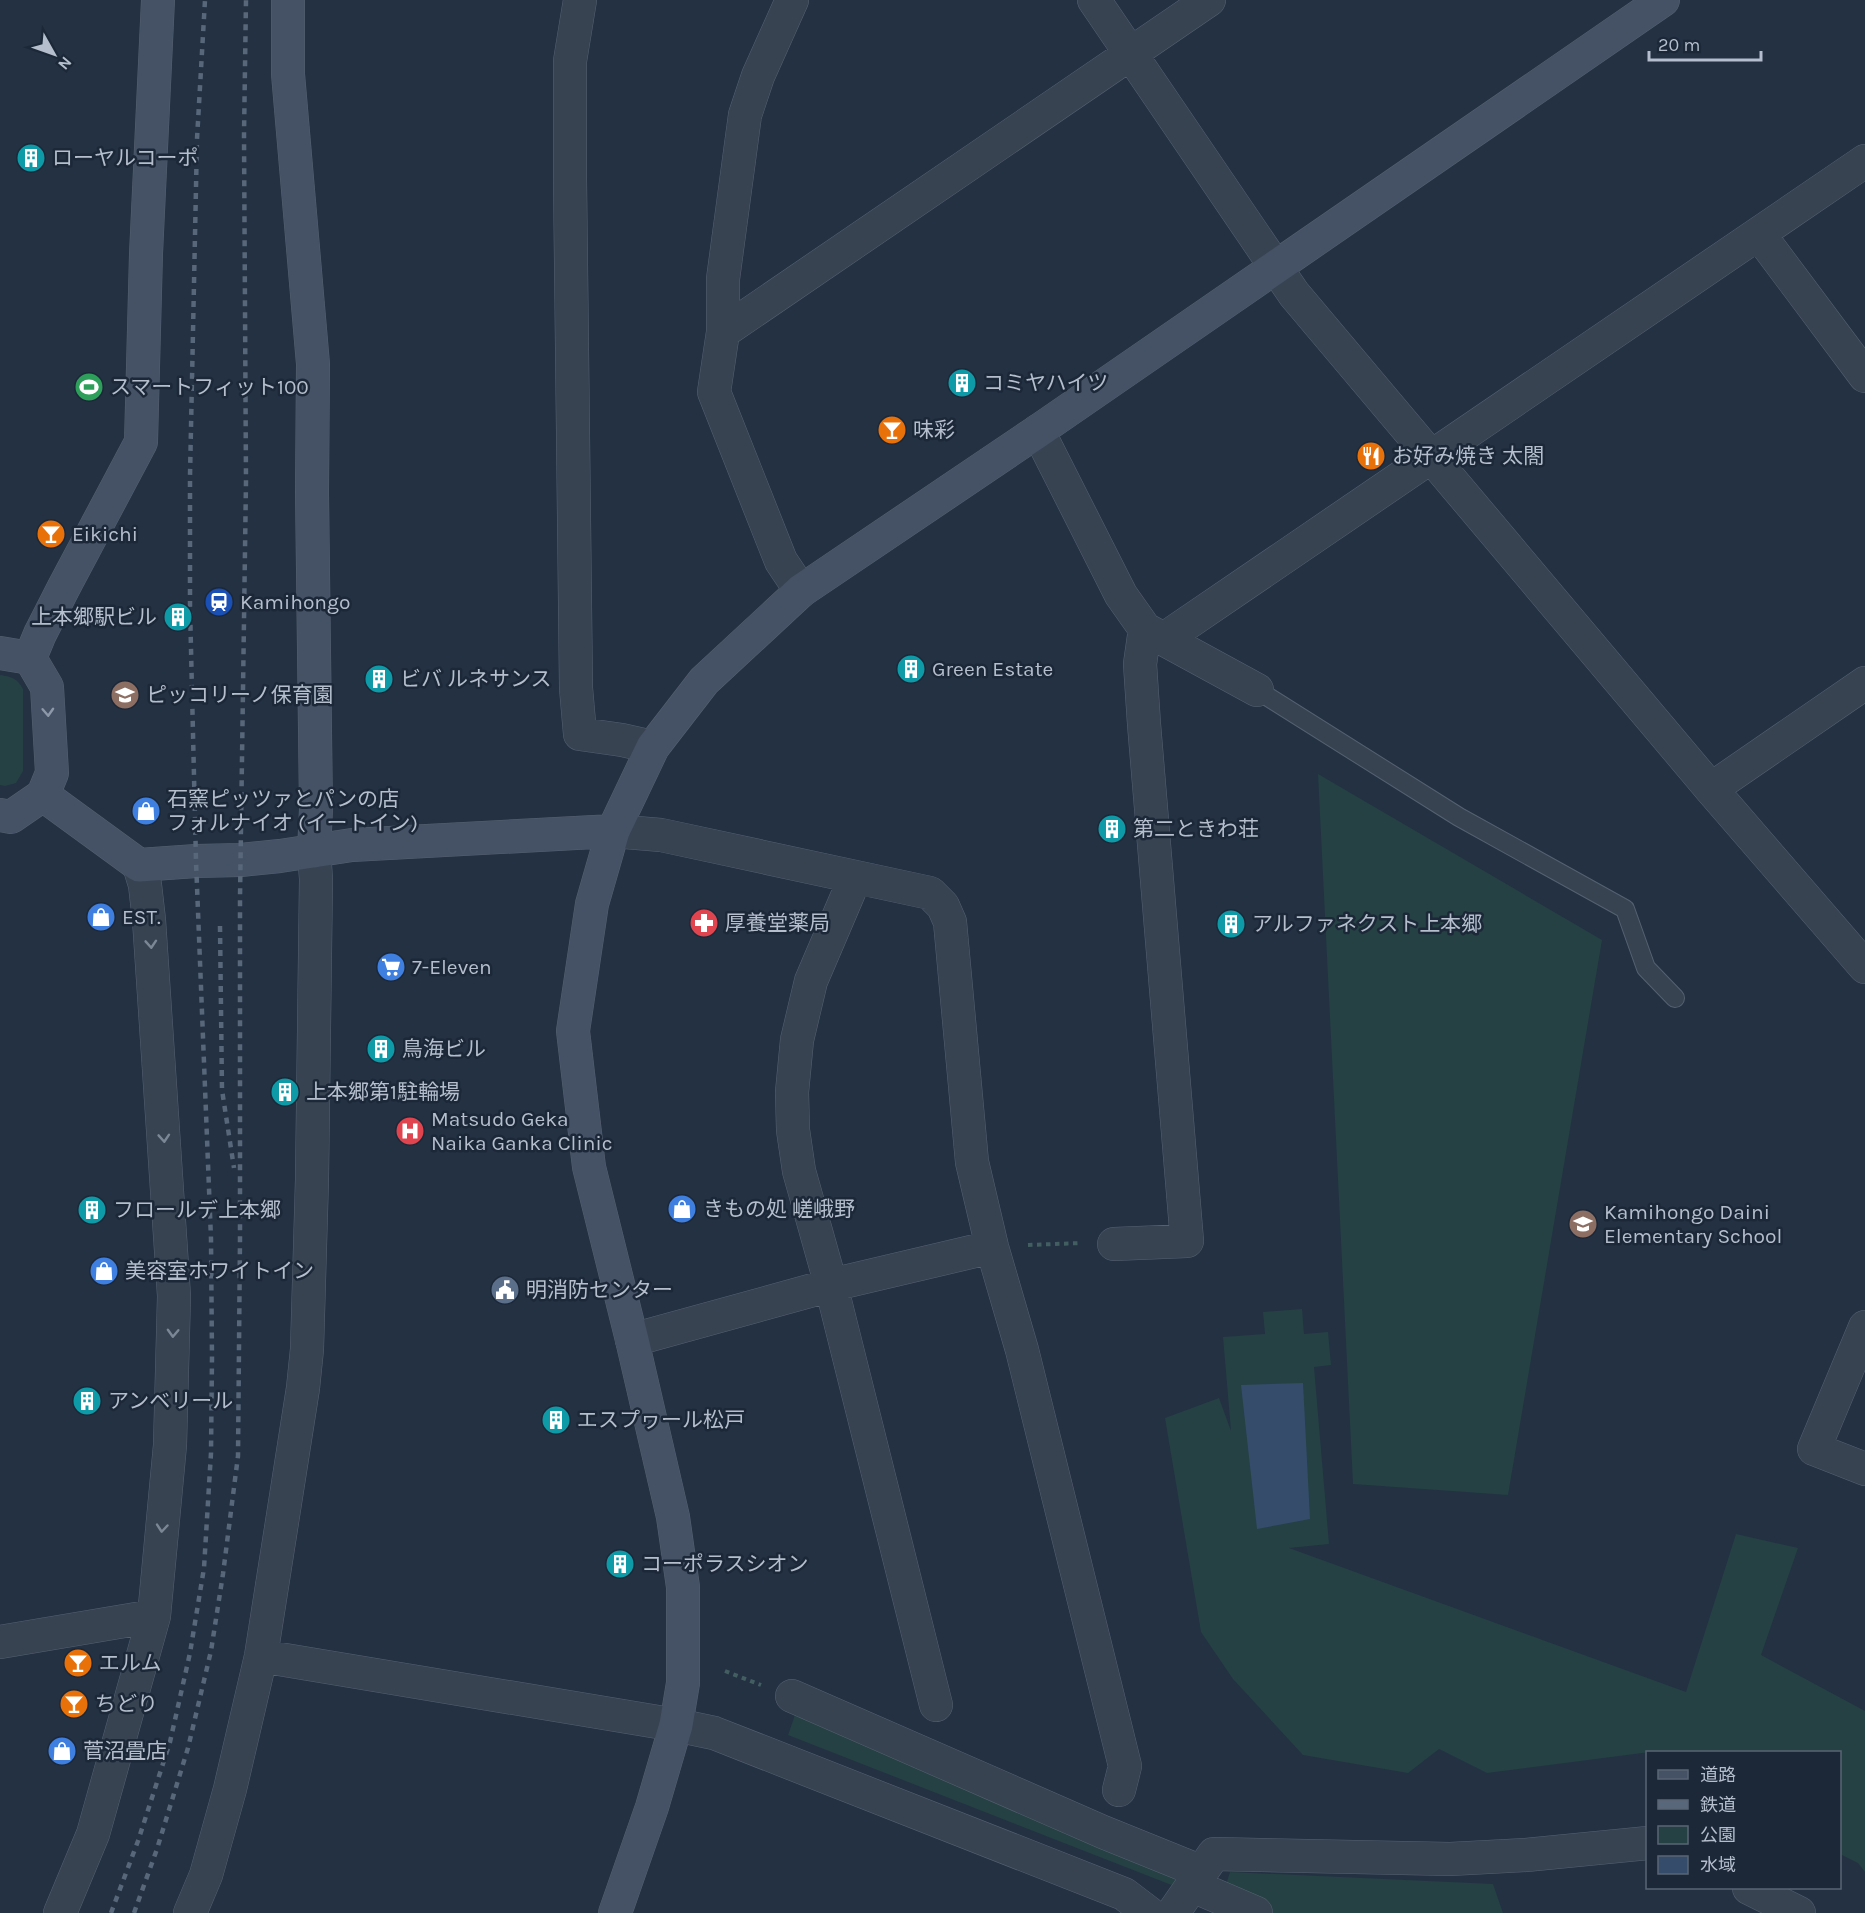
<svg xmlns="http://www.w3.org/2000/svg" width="1865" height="1913" font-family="Karla,'Noto Sans JP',sans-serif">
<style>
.green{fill:#254144}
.water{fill:#354c6b}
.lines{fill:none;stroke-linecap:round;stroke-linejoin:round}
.lane-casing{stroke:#556170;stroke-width:20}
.street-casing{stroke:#556170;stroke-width:34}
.secondary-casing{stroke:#556170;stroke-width:34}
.path{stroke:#435e61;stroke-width:4;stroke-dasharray:4.5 4.5;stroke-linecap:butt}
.lane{stroke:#384352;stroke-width:18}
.street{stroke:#384352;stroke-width:33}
.secondary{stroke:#455266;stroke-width:33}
.rail{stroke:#59677a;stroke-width:4.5;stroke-dasharray:6 6;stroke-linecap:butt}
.oneway{stroke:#8d98a9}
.oneway2{stroke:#7c8796}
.labels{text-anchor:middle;stroke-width:5;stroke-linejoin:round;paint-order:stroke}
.poi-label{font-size:21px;fill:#b4becd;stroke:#1c2838;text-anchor:start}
</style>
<rect width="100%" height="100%" fill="#233143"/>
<path class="green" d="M0,675C12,677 17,678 23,689V771L16,783L5,786L0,785Z
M1318,774L1602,940L1508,1495L1353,1484Z
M1302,1309L1304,1334L1328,1332L1331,1365L1314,1367L1329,1544L1289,1548L1686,1692L1736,1534L1798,1548L1761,1655L1865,1711V1872L1858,1863L1840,1854V1752H1650L1487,1773L1439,1749L1408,1773L1303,1755L1233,1679L1201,1632L1165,1418L1219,1398L1231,1431L1223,1337L1265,1334L1263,1312Z
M803,1692L1192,1858L1174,1886L788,1735Z
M1230,1872L1493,1884L1503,1913H1217Z"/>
<path class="water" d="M1303,1383L1310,1519L1257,1529L1241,1385Z"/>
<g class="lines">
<g class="lane-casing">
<path id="lane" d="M1257,690L1459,817L1625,909L1646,968L1675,998"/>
</g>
<g class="street-casing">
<path id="street" d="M580,0L570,61V179L576,688L580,734L622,740L653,747
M1094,0L1294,294L1711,789L1865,967
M1759,234L1865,376
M723,332V279L745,115L758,76L792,0
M1038,431L1121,595L1145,629L1257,690
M801,591L781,561L714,392L723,332L1209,0
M1164,639L1865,161
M1711,789L1865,683
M613,831L661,835L930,893L943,906L950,922L972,1162L992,1247L1022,1350L1125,1766L1119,1790
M855,878L811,981L797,1040L792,1092L793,1130L799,1171L831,1285L936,1705
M1114,1244L1187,1241L1144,724L1140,664L1145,629
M1865,1327L1814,1449L1865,1469
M632,1340L831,1285L992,1247
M0,1642L154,1616
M261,1656L676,1725L714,1733L1124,1894L1149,1913
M792,1696L1103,1832L1202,1872
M1193,1886L1256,1913
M1749,1888L1799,1913
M60,1913L93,1834L154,1616L170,1445L174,1296L149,920L145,885L139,865
M190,1913L206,1875L230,1789L261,1656L303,1388L307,1349L312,1179L316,879L314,851
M1173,1913L1214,1854L1450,1859L1526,1855L1648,1843"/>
</g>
<g class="secondary-casing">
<path id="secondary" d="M288,0V74L313,364L312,492L316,809L314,851
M0,653L30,658L47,687L52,773L43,795L11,817L0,815
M30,658L40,634L64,587L141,442L146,254L158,0
M43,795L139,865L196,861L241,860L280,856L352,845L613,831
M615,1913L652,1807L676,1725L683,1683V1587L673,1517L632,1340L589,1167L573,1031L592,904L613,831L653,747L704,681L801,591L1038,431L1663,0"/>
</g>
<path class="path" d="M1028,1245L1081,1243
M725,1671L761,1685"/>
<use href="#lane" class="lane"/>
<use href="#street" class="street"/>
<use href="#secondary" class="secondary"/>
<path class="rail" d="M220,926L222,1090L234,1168
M111,1913L138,1841L170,1742L190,1653L204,1568L211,1453L212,1357L211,1239L196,861L190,606V476L197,139L205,0
M134,1913L157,1849L188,1748L211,1651L223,1574L238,1456L240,1239V898L246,481L244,135L246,0"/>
</g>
<defs><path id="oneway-chevron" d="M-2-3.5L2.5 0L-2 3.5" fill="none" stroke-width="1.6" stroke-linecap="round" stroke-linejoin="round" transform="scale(1.5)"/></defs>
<use class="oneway" href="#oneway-chevron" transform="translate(48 712) rotate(87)"/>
<g class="oneway2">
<use href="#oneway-chevron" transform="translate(151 944) rotate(86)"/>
<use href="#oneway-chevron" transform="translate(164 1138) rotate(86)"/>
<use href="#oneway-chevron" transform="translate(173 1333) rotate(92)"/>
<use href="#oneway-chevron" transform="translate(162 1528) rotate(95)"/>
</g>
<defs>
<g id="building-disc" transform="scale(1.5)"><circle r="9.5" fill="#0f9aa8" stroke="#1c2838"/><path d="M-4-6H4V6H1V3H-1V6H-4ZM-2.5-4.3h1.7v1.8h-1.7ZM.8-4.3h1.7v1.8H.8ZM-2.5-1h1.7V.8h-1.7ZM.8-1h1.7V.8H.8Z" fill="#fff"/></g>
<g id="stadium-disc" transform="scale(1.5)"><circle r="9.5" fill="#2e9e5b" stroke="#1c2838"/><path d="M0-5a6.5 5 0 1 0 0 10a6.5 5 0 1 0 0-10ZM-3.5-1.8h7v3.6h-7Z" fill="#fff"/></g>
<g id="bar-disc" transform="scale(1.5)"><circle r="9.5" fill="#e8710a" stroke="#1c2838"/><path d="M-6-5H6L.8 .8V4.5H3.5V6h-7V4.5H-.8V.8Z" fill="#fff"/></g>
<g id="restaurant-disc" transform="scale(1.5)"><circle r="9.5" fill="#e8710a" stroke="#1c2838"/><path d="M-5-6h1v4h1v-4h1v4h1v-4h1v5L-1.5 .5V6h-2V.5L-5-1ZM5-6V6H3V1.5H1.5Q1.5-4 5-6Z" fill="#fff"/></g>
<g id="station-disc" transform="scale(1.5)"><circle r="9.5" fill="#1a4fb4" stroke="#1c2838"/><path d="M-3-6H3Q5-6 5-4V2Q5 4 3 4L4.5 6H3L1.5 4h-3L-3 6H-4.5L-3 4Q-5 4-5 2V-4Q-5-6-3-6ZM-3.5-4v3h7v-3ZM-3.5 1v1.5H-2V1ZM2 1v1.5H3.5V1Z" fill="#fff"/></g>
<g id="school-disc" transform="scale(1.5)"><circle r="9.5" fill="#8d6e63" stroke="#1c2838"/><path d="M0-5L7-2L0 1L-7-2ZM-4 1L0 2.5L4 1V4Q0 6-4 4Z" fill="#fff"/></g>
<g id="shop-disc" transform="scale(1.5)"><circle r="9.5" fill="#3f7fe0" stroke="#1c2838"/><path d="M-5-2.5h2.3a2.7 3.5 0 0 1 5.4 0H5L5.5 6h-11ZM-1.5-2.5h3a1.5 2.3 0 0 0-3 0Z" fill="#fff"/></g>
<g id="pharmacy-disc" transform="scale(1.5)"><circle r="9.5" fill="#e0444e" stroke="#1c2838"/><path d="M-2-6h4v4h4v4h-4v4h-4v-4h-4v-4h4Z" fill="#fff"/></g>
<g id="supermarket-disc" transform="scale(1.5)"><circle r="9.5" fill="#3f7fe0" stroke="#1c2838"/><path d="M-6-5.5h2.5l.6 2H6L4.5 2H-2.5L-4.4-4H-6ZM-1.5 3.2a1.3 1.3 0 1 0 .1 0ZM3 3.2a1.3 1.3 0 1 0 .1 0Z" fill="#fff"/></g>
<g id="hospital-disc" transform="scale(1.5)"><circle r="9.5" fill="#e0444e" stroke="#1c2838"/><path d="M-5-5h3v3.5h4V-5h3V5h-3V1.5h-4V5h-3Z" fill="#fff"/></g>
<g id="civic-disc" transform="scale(1.5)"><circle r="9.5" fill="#5c6f8a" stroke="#1c2838"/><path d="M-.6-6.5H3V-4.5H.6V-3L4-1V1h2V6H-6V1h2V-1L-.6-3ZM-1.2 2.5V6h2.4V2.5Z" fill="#fff"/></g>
</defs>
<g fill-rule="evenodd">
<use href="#building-disc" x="31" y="158"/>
<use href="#building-disc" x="962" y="383"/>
<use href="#stadium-disc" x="89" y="387"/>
<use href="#bar-disc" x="892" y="430"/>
<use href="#restaurant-disc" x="1371" y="456"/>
<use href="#bar-disc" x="51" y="534"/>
<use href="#station-disc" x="219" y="602"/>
<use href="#building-disc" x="178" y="617"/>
<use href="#building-disc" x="911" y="669"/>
<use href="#building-disc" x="379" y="679"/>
<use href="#school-disc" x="125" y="695"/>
<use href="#shop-disc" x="146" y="811"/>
<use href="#building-disc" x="1112" y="829"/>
<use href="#shop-disc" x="101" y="917"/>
<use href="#pharmacy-disc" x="704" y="923"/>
<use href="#building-disc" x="1231" y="924"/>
<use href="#supermarket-disc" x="391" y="967"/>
<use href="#building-disc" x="381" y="1049"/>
<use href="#building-disc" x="285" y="1092"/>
<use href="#hospital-disc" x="410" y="1131"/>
<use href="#shop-disc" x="682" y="1209"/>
<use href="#building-disc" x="92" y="1210"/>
<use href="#school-disc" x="1583" y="1224"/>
<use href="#shop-disc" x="104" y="1271"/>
<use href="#civic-disc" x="505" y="1290"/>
<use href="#building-disc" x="87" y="1401"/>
<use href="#building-disc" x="556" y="1420"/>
<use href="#building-disc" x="620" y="1564"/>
<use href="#bar-disc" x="78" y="1663"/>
<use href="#bar-disc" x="74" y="1704"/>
<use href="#shop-disc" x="62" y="1751"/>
</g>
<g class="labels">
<g class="poi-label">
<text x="52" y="165">ローヤルコーポ</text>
<text x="983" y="390">コミヤハイツ</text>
<text x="110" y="394">スマートフィット100</text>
<text x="913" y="437">味彩</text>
<text x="1392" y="463">お好み焼き 太閤</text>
<text x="72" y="541">Eikichi</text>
<text x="240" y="609">Kamihongo</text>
<text x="157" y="624" text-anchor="end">上本郷駅ビル</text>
<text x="932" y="676">Green Estate</text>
<text x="400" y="686">ビバ ルネサンス</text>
<text x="146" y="702">ピッコリーノ保育園</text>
<text x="167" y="806">石窯ピッツァとパンの店<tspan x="167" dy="24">フォルナイオ (イートイン)</tspan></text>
<text x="1133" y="836">第二ときわ荘</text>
<text x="122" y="924">EST.</text>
<text x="725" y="930">厚養堂薬局</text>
<text x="1252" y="931">アルファネクスト上本郷</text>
<text x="412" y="974">7-Eleven</text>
<text x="402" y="1056">鳥海ビル</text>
<text x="306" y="1099">上本郷第1駐輪場</text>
<text x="431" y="1126">Matsudo Geka<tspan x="431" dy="24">Naika Ganka Clinic</tspan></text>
<text x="703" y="1216">きもの処 嵯峨野</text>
<text x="113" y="1217">フロールデ上本郷</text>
<text x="1604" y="1219">Kamihongo Daini<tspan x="1604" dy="24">Elementary School</tspan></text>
<text x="125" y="1278">美容室ホワイトイン</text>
<text x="526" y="1297">明消防センター</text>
<text x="108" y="1408">アンベリール</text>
<text x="577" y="1427">エスプヮール松戸</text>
<text x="641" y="1571">コーポラスシオン</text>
<text x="99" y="1670">エルム</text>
<text x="95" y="1711">ちどり</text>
<text x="83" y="1758">菅沼畳店</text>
</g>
</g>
<rect x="1646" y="1751" width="195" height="138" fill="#1c2838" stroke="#596474" stroke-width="1.5"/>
<rect x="1658" y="1770" width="30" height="9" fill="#455266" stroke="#596474" stroke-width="1.5"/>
<text x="1700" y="1781" font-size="18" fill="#b4becd">道路</text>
<rect x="1658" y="1800" width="30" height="9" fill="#59677a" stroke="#596474" stroke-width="1.5"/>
<text x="1700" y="1811" font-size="18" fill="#b4becd">鉄道</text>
<rect x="1658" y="1826" width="30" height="18" fill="#254144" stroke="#596474" stroke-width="1.5"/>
<text x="1700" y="1841" font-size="18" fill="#b4becd">公園</text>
<rect x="1658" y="1856" width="30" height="18" fill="#354c6b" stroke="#596474" stroke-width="1.5"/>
<text x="1700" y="1871" font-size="18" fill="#b4becd">水域</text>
<g transform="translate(54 54) rotate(130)" stroke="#1c2838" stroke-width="4.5" paint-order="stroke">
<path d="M0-4.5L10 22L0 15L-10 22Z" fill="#b4becd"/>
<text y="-9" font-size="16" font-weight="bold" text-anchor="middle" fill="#b4becd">N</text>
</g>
<path d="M1649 51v9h112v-9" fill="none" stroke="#b4becd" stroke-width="3"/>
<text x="1658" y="51" font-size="18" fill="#b4becd" stroke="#1c2838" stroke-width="4.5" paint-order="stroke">20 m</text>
</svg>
